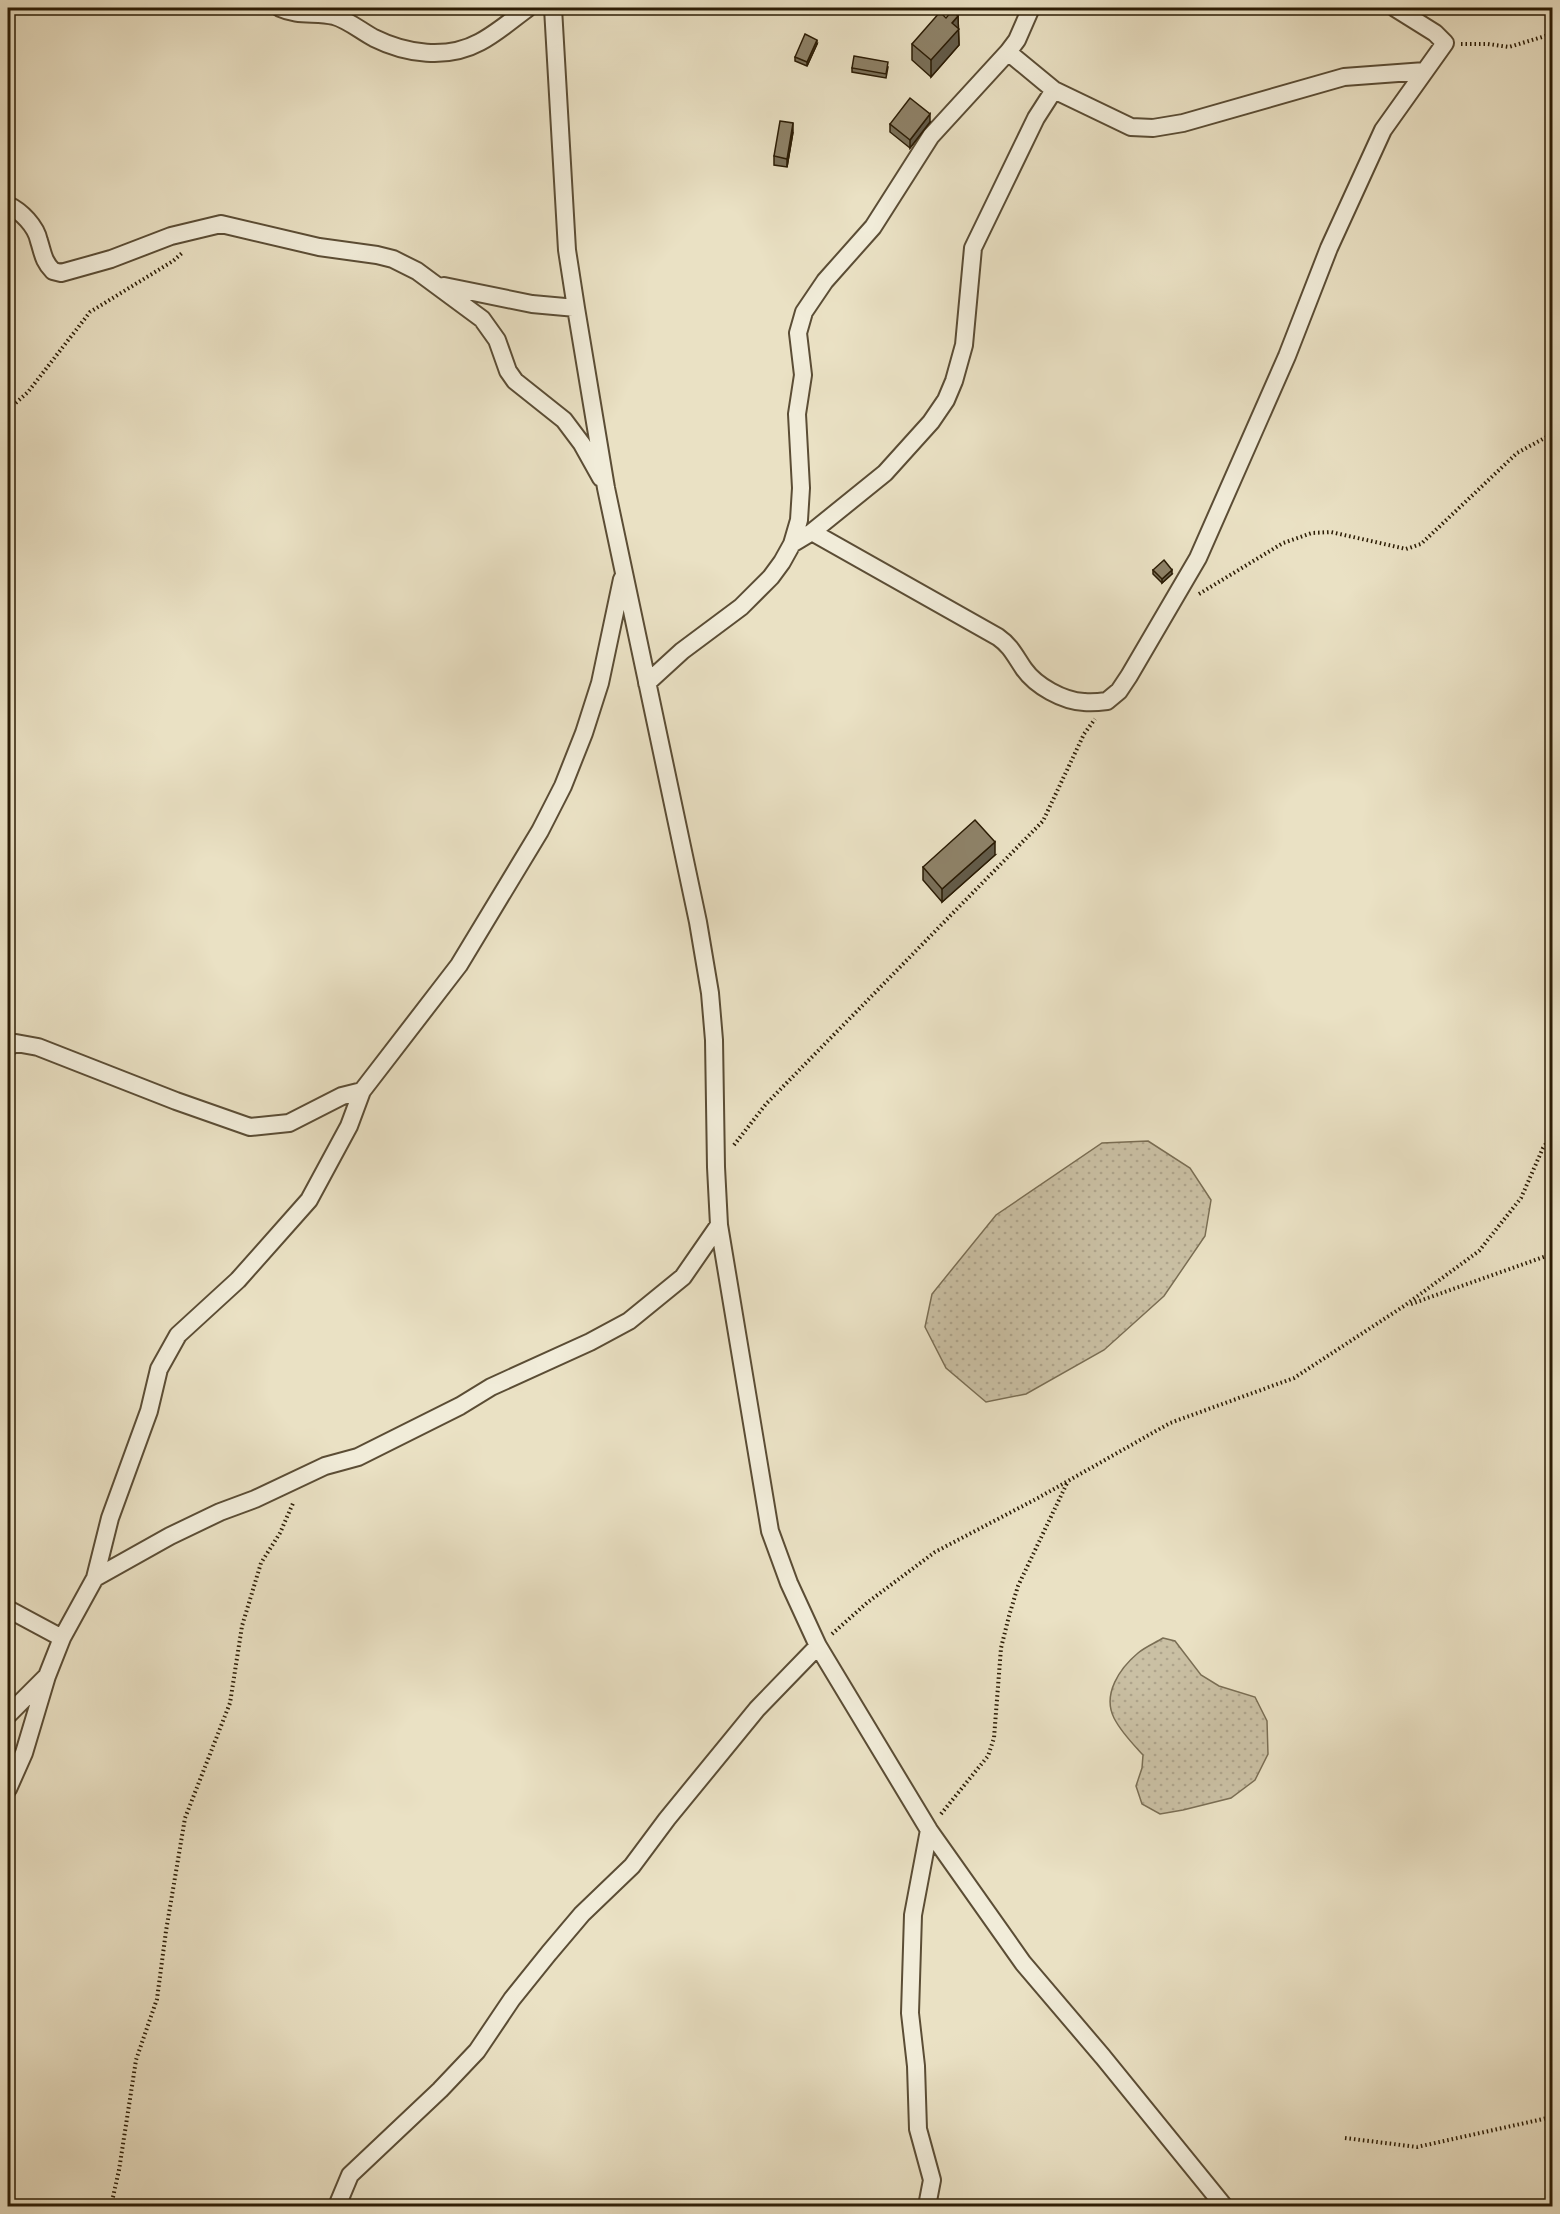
<svg xmlns="http://www.w3.org/2000/svg" width="1560" height="2214" font-family="Alegreya,serif">
<style>
.grass{fill:url(#grass-dots);stroke:#7a6e54;stroke-width:1.5}
.lines{fill:none;stroke-linecap:round;stroke-linejoin:round}
.minor-casing{stroke:#5b4d35;stroke-width:20}
.path{stroke:#2b1c05;stroke-width:4;stroke-dasharray:1.5 3;stroke-linecap:butt}
.minor{stroke:#f1ecd9;stroke-width:16}
.wall{fill:#7a7059;stroke:#2b1c05;stroke-width:1.5}
.shaded-wall{fill:#635b49;stroke:#2b1c05;stroke-width:1.5}
.building{fill:#8e8268;stroke:#2b1c05;stroke-width:1.5}
</style>
<defs>
<pattern id="grass-dots" width="8" height="8" patternUnits="userSpaceOnUse" patternTransform="scale(1.5)"><rect width="8" height="8" fill="#cac0a4"/><path d="M2 2h.1M6 6h.1" fill="none" stroke="#aea48c" stroke-width="1.8" stroke-linecap="round"/></pattern>
</defs>
<rect width="100%" height="100%" fill="#eae1c4"/>
<filter id="stains"><feTurbulence type="fractalNoise" baseFrequency=".00333" numOctaves="4"/><feColorMatrix values="0 0 0 0 .2 0 0 0 0 .09 0 0 0 0 .02 0 0 0 .5 -.17"/></filter>
<radialGradient id="worn" r=".72"><stop offset=".6" stop-color="#630" stop-opacity="0"/><stop offset="1" stop-color="#630" stop-opacity=".3"/></radialGradient>
<path class="grass" d="M1148,1141L1190,1168L1211,1200L1205,1236L1164,1296L1104,1350L1026,1394L986,1402L946,1368L925,1327L932,1294L996,1215L1102,1143Z
M1163,1638L1175,1641L1201,1675L1219,1686L1255,1697L1267,1721L1268,1754L1255,1780L1231,1798L1183,1810L1160,1814L1142,1804L1136,1786L1142,1768L1143,1755C1132,1743 1121,1732 1114,1718C1102,1694 1120,1668 1138,1653C1145,1647 1155,1643 1163,1638Z"/>
<g class="lines">
<g class="minor-casing">
<path id="minor" d="M280,8C297,16 316,12 334,16C348,20 361,31 374,38C406,54 447,60 480,42C497,33 513,19 528,8
M553,8L567,250L576,308L606,488L698,922L710,993L714,1040L716,1167L719,1225L770,1531L789,1583L818,1646L929,1830L1023,1963L1103,2057L1224,2206
M1008,52L1054,90
M8,205C21,211 36,226 39,241C43,253 43,261 53,271L61,273L111,259L171,236L221,224L319,247L377,255L393,259L417,271L482,319L497,340L508,371L515,381L564,420L582,444L601,478
M444,286L532,304L576,308
M812,532L998,637C1011,646 1015,656 1024,669C1036,686 1063,701 1084,702C1092,703 1100,702 1107,701L1119,691L1129,676L1198,558L1287,356L1329,248L1383,130L1445,43L1435,33L1395,8
M792,544L812,532L885,473L931,422L946,400L954,381L964,345L973,248L1036,118L1054,90L1131,127L1153,128L1183,123L1344,77L1425,71
M647,683L682,651L741,607L771,577L782,562L792,544L799,520L801,488L797,414L803,375L798,333L804,312L825,281L873,227L931,136L1008,52L1017,40L1031,8
M8,1047L16,1043L38,1047L176,1101L250,1127L289,1123L342,1096L362,1091
M95,1578L110,1518L149,1411L159,1369L178,1335L238,1280L309,1200L349,1126L362,1091L459,965L540,831L563,786L584,733L600,683L622,579
M8,1609L62,1638L95,1578L170,1536L220,1512L255,1499L325,1466L358,1457L460,1406L491,1387L590,1342L629,1321L683,1277L719,1225
M8,1715L47,1676L62,1638
M8,1789L24,1753L47,1676
M337,2206L350,2175L440,2090L477,2051L512,1999L549,1953L582,1914L632,1866L667,1819L757,1709L818,1646
M927,2206L932,2180L918,2129L916,2066L910,2013L913,1915L929,1830"/>
</g>
<path class="path" d="M1461,44H1488L1509,47L1552,34
M9,409L28,392L90,312L173,261L182,253
M1199,594L1283,543L1312,533L1331,532L1406,549L1421,544L1517,453L1552,434
M734,1145L766,1104L1043,821L1084,734L1095,719
M1411,1304L1552,1254
M832,1634L868,1602L935,1552L1038,1498L1170,1423L1294,1378L1404,1306L1479,1251L1521,1198L1543,1148L1552,1135
M941,1814L988,1756L994,1738L1001,1648L1009,1616L1018,1586L1068,1481
M1345,2138L1417,2147L1552,2117
M111,2206L119,2170L136,2060L157,1999L166,1931L185,1818L230,1703L242,1626L261,1563L280,1533L294,1501"/>
<use href="#minor" class="minor"/>
</g>
<path class="wall" d="M958,16L959,45L931,77L912,60V44L946,18Z
M817,44L807,66L795,61V57Z
M888,67L886,78L852,72V68Z
M930,122L910,148L890,132V124Z
M793,132L787,167L774,165V156Z
M1153,570L1172,574L1162,583L1153,574Z
M995,855L942,902L923,880V867Z"/>
<path class="shaded-wall" d="M958,16L959,45L931,77V60L952,23Z
M817,40V44L807,66V62Z
M930,114V122L910,148V140Z
M793,123V132L787,167V159Z
M1172,570V574L1162,583V579Z
M995,842V855L942,902V889Z"/>
<path class="building" d="M952,11L958,16L952,23L959,29L931,60L912,44L940,12L946,18Z
M805,34L817,40L807,62L795,57Z
M854,56L888,62L886,74L852,68Z
M910,98L930,114L910,140L890,124Z
M780,121L793,123L787,159L774,156Z
M1164,560L1172,570L1162,579L1153,570Z
M975,820L995,842L942,889L923,867Z"/>
<rect width="1560" height="2214" fill="none" stroke="#eae1c4" stroke-width="30"/>
<rect x="9" y="9" width="1542" height="2196" fill="none" stroke="#2b1c05" stroke-width="3"/>
<rect x="15" y="15" width="1530" height="2184" fill="none" stroke="#2b1c05" stroke-width="1.5"/>
<rect width="100%" height="100%" filter="url(#stains)"/>
<rect width="100%" height="100%" fill="url(#worn)"/>
</svg>
